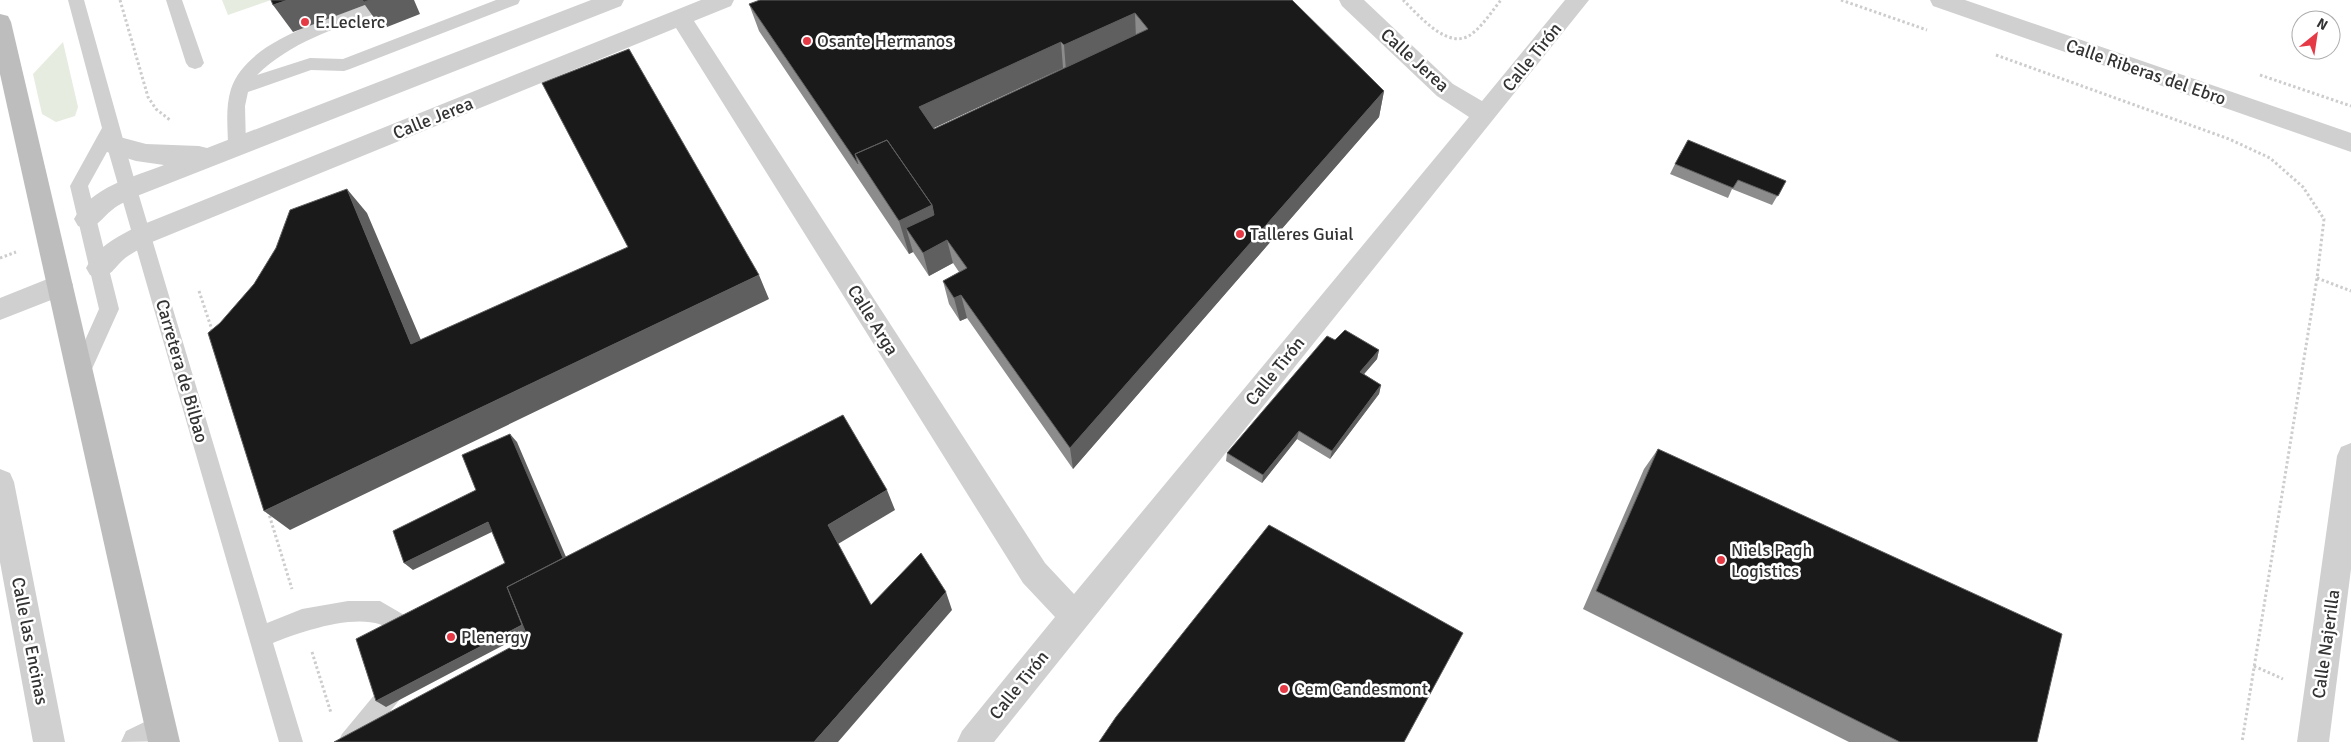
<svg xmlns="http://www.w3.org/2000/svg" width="2351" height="742" font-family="Signika,sans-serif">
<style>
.green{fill:#e6ecdf}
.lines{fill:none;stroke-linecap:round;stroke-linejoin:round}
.path{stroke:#cdcdcd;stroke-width:3;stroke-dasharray:2.5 2.5;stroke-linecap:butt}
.lane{fill:#d0d0d0;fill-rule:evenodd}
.street{fill:#d0d0d0;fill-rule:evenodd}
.secondary{fill:#bdbdbd;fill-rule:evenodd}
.wall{fill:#8c8c8c;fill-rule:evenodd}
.shaded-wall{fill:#5f5f5f}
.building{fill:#1a1a1a;stroke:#5f5f5f;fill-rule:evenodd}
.poi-dot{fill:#e63946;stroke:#fff;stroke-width:2}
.labels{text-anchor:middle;stroke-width:5;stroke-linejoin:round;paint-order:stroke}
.poi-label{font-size:18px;fill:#333;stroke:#fff;text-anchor:start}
.street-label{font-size:18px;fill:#333;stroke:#fff}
</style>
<rect width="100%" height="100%" fill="#fff"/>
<path class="green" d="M222,0H271L228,15Z
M63,42L78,107L75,116L56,122L42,114L33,74Z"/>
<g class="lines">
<path class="path" d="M120,0L148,97L156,109L170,120
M1403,0C1419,15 1449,53 1473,33C1484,24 1492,11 1501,0
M1841,0L1927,30
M1996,55L2229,139L2270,158L2303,187L2324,219L2317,278L2242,742
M2260,75L2351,106
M0,258L16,252
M2317,278L2351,291
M199,291L213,333
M268,511L292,589
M312,652L331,713
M2254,666L2283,679"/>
<path class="lane" d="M68,0H84L137,189L267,623L302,609L348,601H380L411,619L419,641L416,649L408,652L400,649C398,645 397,638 394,634C373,606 299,632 273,643L303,742H279L108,150L88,186L119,309L87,380L80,383L73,380L70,374L99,309L70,186L102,128Z
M166,0H182L204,63L201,67L195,69L189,67L186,63Z
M496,0H520L518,4L350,69L344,71L311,70L248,92L245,106L246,147L243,152L237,154L231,152L228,147C228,128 225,108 231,89C247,41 323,21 365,5L371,3L377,5L379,9L377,13C334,29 291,42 257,75L310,58L343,59Z
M398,673L406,676L410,684L406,692L365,742H338L342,734L390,676Z"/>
<path class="street" d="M591,0H624L621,6L137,196C129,200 119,204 112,210C99,220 96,232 78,226L74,219C91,187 133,177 164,165L136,161L107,152L104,145L107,138L116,136L146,144L199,146L207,148Z
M701,0H734L731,6L694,21L1045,563L1074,594L1469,117L1437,96L1342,6L1339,0H1364L1453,84L1482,101L1565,0H1589L994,742H957L962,731L1055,617L1023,583L676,28L152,242C144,247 135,251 128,256C113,266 111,283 90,275L86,268C96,248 115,238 134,228Z
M1930,0H1965L2351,133V152L1933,6Z
M60,274L69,277L73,285L69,293L0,320V298Z
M2351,443V569L2329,742H2297L2337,456L2341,447Z
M0,469L10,473L14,482L65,742H33L0,562Z
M161,714L172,719L177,730L172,741L121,742L126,731Z"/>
<path class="secondary" d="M0,14L8,16L11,22L180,742H148L0,74Z"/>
</g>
<path class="wall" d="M1292,0L1384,91L1379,117L1073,469L967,318L960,321L949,304L943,281L959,272L953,263L929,276L913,252L909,254L759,31L749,4ZM1063,68L934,129V128Z
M1675,164L1786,181L1772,205L1732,189L1728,198L1670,174Z
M1335,340L1379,350L1377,359L1364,374L1381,385L1379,394L1330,459L1297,439L1262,483L1226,461L1227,453Z
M1658,449L2037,742H1849L1583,609L1644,469Z"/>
<path class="shaded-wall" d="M288,0H414L420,14L382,29L365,5L293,32L273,5Z
M1135,13L1136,39L1066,71L1064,45Z
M1061,42L1063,68L925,132L919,107Z
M1384,91L1379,117L1073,469L1070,448Z
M347,189L367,213L432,366L411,344Z
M932,205L940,239L906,228L913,252L909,254L899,221Z
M947,240L953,263L929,276L923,253Z
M759,275L769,299L290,530L264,511Z
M961,295L967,318L960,321L954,298Z
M1379,350L1377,359L1358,381L1360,372Z
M1381,385L1379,394L1330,459L1332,451Z
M1299,431L1297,439L1262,483L1263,475Z
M510,434L517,442L575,578L536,628L386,707L376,701L528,622Z
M887,490L895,510L838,544L828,525Z
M488,522L496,530L413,570L404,563Z
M946,592L952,610L838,742H814Z"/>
<path class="building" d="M271,0H288L273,5Z
M362,0H370L364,2Z
M760,0H1292L1384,91L1070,448L961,295L954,298L943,281L967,268L947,240L923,253L906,228L934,215L932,205L887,140L855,154L858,164L749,4ZM1135,13L1148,29L934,129L919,107L1061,42L1064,45Z
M629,49L759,275L264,511L208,333L220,323L254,284L276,248L290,210L347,189L411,344L628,247L542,83Z
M887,140L932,205L899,221L855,154Z
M1688,140L1786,181L1778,196L1738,180L1733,188L1675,164Z
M1345,330L1379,350L1360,372L1381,385L1332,451L1299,431L1263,475L1227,453L1327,336L1335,340Z
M843,415L887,490L828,525L871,605L921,553L946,592L814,742H334L528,638L507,587Z
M510,434L563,558L507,587L522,625L376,701L356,639L505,563L488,522L404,563L393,531L476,490L462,455Z
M1658,449L2062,634L2037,742H1900L1596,591Z
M1269,525L1463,633L1404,742H1099L1116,717Z"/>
<g class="poi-dot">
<circle cx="305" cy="22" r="5"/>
<circle cx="807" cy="41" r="5"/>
<circle cx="1240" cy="234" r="5"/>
<circle cx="1721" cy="560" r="5"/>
<circle cx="451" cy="637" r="5"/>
<circle cx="1284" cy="689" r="5"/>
</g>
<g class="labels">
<g class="poi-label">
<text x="315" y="28">E.Leclerc</text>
<text x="817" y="47">Osante Hermanos</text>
<text x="1250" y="240">Talleres Guial</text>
<text x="1731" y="556">Niels Pagh<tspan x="1731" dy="21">Logistics</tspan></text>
<text x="461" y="643">Plenergy</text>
<text x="1294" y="695">Cem Candesmont</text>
</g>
<g class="street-label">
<text transform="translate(1532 57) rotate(-51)" y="6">Calle Tirón</text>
<text transform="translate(1415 60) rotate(42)" y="6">Calle Jerea</text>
<text transform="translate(2146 72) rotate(19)" y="6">Calle Riberas del Ebro</text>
<text transform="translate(433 118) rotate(-22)" y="6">Calle Jerea</text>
<text transform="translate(873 320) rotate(58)" y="6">Calle Arga</text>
<text transform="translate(182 371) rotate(74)" y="6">Carretera de Bilbao</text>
<text transform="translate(1275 371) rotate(-51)" y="6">Calle Tirón</text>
<text transform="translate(30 641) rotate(79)" y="6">Calle las Encinas</text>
<text transform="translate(2326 644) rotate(-82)" y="6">Calle Najerilla</text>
<text transform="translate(1019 685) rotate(-51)" y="6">Calle Tirón</text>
</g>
</g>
<g transform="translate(2316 35) rotate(30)"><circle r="24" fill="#ffffff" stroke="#adadad"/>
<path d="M0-4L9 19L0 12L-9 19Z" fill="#e63946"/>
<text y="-8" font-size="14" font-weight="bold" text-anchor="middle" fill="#333333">N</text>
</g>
</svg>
